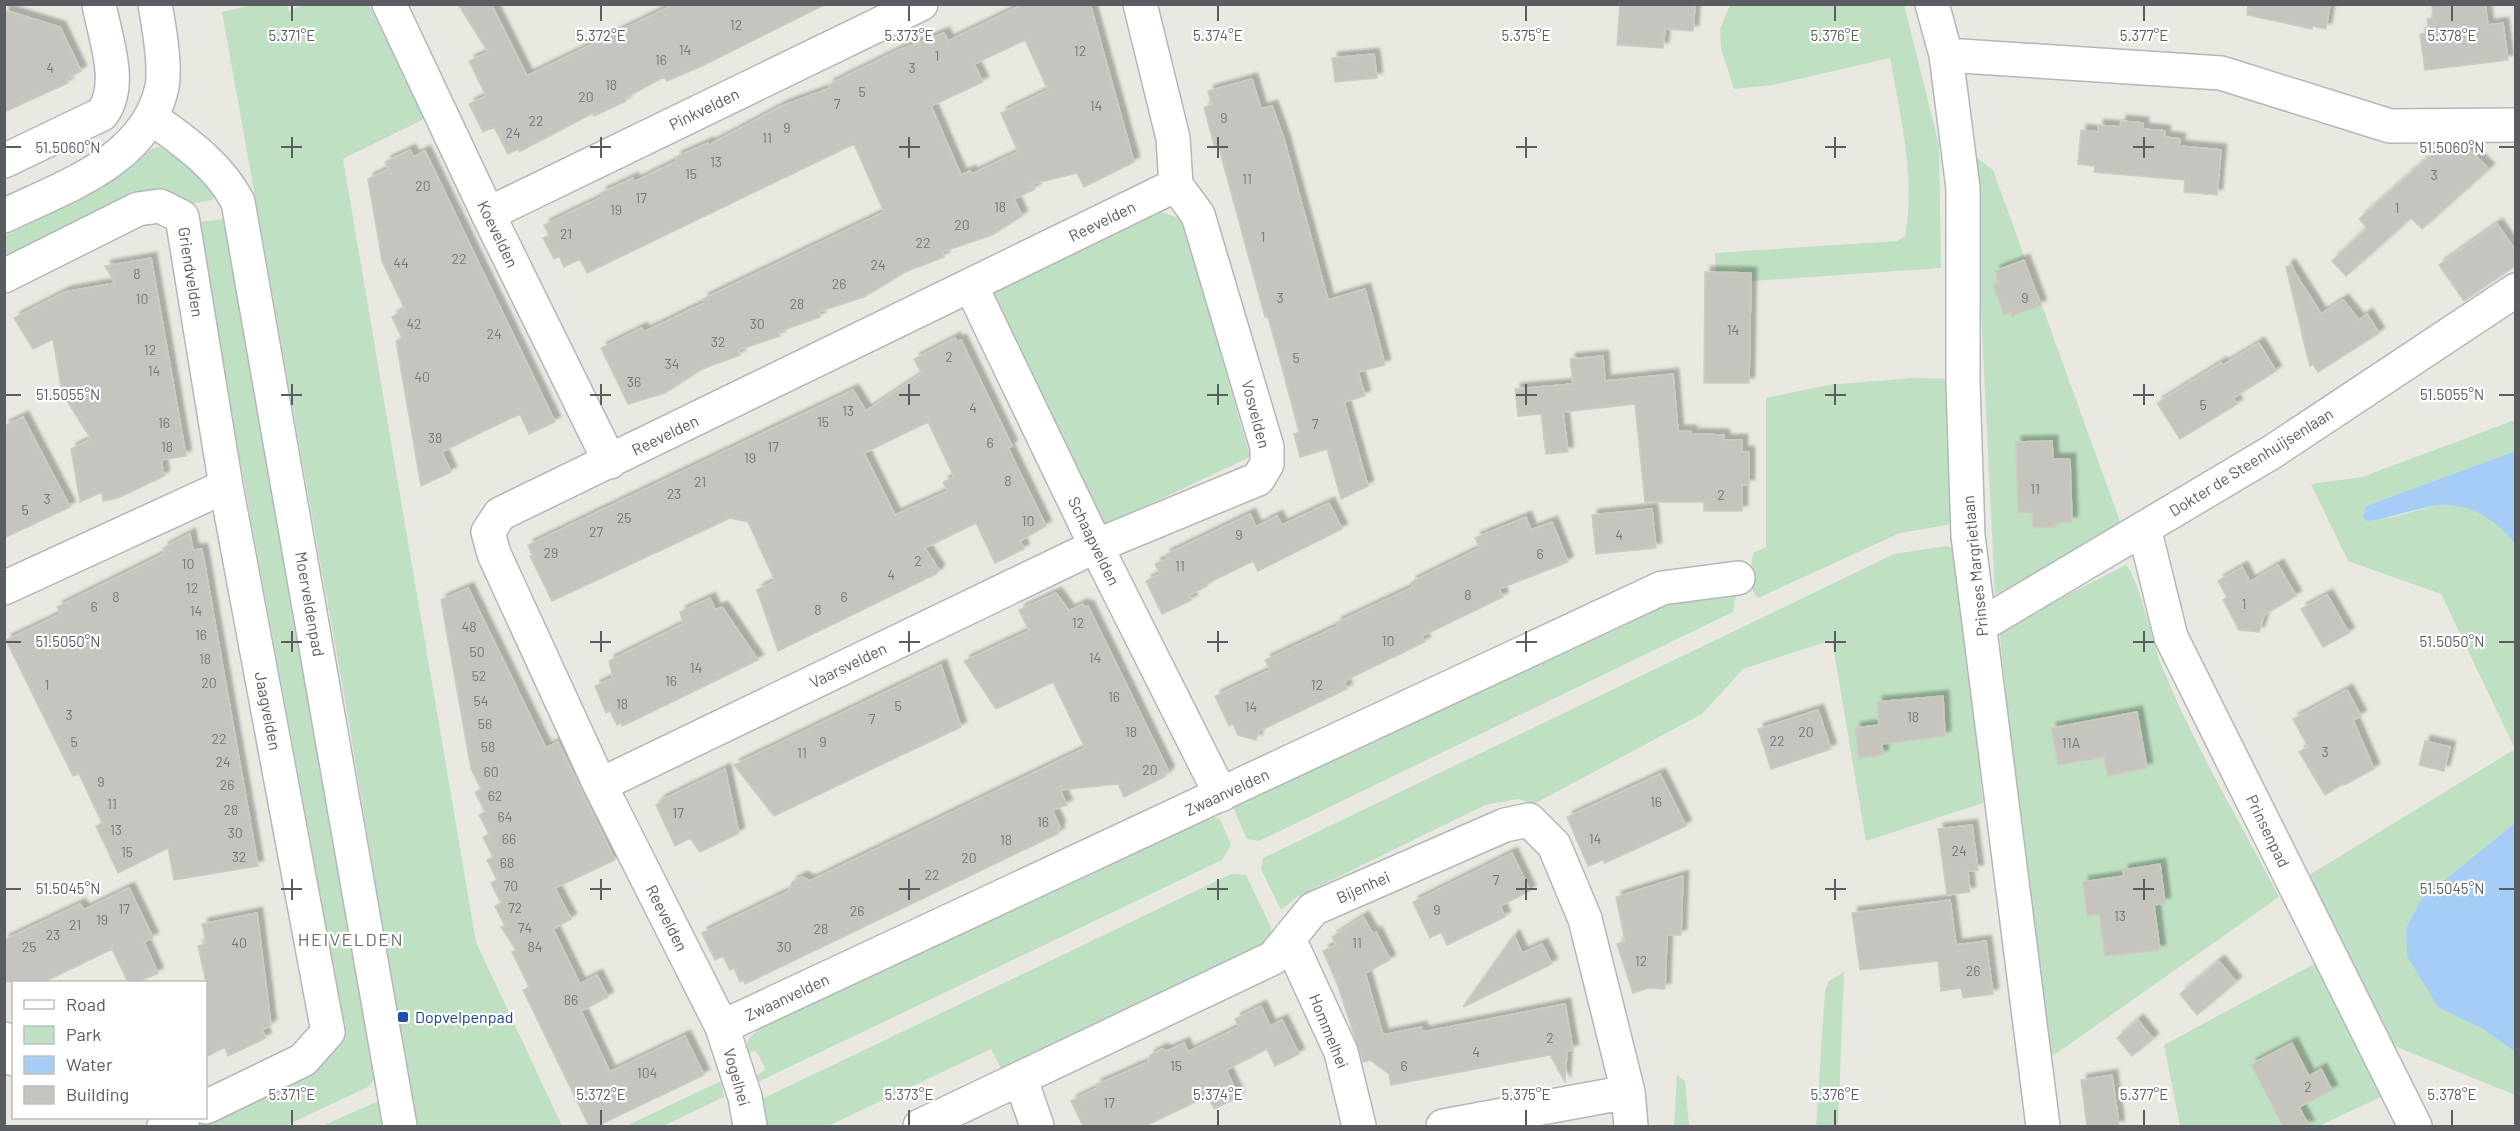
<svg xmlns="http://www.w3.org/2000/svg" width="2520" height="1131" font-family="Barlow,sans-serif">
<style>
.green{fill:#bfe0c2}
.water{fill:#a6cdf5}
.building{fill:#c6c4be;stroke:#cecbc0;stroke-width:1.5;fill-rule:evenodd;filter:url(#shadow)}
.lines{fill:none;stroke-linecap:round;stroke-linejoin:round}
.minor-casing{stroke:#b3b6ba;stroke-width:36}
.minor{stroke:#fff;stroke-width:33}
.ticks{fill:none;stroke:#595c60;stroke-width:2}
.transit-dot{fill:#1a4fb4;stroke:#fff;stroke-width:2}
.labels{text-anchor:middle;stroke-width:4.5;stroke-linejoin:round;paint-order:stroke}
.number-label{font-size:14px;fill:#747678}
.street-label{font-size:16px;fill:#595c60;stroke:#fff}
.transit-label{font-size:16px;fill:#164399;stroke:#fff;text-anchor:start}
.neighbourhood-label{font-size:18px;letter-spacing:1.5px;fill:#6a6d72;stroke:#fff}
.ticks-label{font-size:15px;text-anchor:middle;fill:#595c60;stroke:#fff;stroke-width:4.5;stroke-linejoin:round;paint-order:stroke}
</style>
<defs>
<filter id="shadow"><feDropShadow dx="5.5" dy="-5.5" stdDeviation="1.5" flood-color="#0004"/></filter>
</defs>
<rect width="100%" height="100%" fill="#eae9e1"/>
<path class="green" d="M256,4L287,5L289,11L302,5H369L424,119L343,159L476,942L562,1126H416L346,706L222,12Z
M1730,5H1904L1939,145L1941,268L1722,283L1716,276L1715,253L1897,241L1905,236C1916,178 1900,116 1890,58L1772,85L1734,89L1721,48L1720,29Z
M159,147L199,172L218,190L212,200L183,205L5,262V236L90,194L133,166L148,150Z
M1977,158L1993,170L2122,527L1995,595L1981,310Z
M1152,209L1182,219L1250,457L1105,525L990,289Z
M226,219L375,1079L368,1087L285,1126H195L319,1067L340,1046L341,1006L196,222Z
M1912,378L1954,379V519L1947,525L1900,533L1758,598C1746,586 1751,568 1753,553L1766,547V398L1828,385Z
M2515,420V451L2366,506L2389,518C2406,514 2423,508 2440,505C2468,501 2501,523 2515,545V823L2422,898L2406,928L2408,957L2483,1029L2515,1052V1095L2392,1045L2306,877L2515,749L2441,594L2348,561L2311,484L2362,477Z
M1946,546L1958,549L1983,803L1866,841L1832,640L1743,669L1702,714L1534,804L1518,799L1485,805L1297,897L1281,910L1261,869L1263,858L1894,554Z
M2126,565C2138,576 2153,644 2161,664C2193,744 2239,820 2279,897L2047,1060L1999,629Z
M1727,591L1736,596L1733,612L1259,841L1247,839L1233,808L1239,797L1658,596Z
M1203,814L1220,819L1231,845L1222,860L758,1082L755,1076L766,1070L756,1051L743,1055L749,1038L760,1028Z
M1231,874L1246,875L1270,925L1272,937L1259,950L1004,1074L991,1049L828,1126H760L758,1101Z
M2314,964L2383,1096L2319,1126H2180L2164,1045Z
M1844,972L1838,1126H1816L1825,991L1829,981Z
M1677,1075L1685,1081L1689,1126H1674Z
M721,1081L724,1097L663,1126H626Z
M381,1100L385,1126H322Z"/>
<path class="water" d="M2515,451V545C2501,523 2469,502 2440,505C2416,508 2392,518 2367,521L2363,517L2366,506Z
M2515,823V1052L2483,1029L2438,1007L2407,956L2406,928L2422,898Z"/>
<path class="building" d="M458,4H491L527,76L675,4H826L704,65L667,81L664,77L625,98L626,101L594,116L593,113L519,152L518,149L508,154L494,127L483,132L469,104L486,96L469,61L488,52Z
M1024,4H1090L1134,162L1084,187L1077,173L1032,184L1035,189L1014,199L1022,216L992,235L942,252L944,257L905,272L864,297L818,312L820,317L778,332L780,336L738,350L740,355L702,369L665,393L628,404L601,348L642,328L644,332L704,303L703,299L884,212L854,144L587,273L580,259L564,267L559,256L554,259L543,238L549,235L544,225L602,197L601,193L633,178L634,182L677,161L676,157L708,143L709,145L782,106L830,88L828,85L897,51L944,33L948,41ZM1025,40L1048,90L1001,113L1018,152L972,174L970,171L961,175L931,106L983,82L974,64Z
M1620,4H1695L1693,31L1665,29L1663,48L1617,45Z
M2248,4H2330L2326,29L2312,26V29L2247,15Z
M2432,4H2485L2488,25L2503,23L2508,60L2425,70L2420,34L2429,32L2427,19L2433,18Z
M4,10L60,27L81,71L66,79L68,83L4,112Z
M1374,54L1377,78L1335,82L1332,58Z
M1252,79L1261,109L1272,106L1284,139L1328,300L1365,289L1385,365L1358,372L1365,396L1344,402L1368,486L1341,499L1327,449L1300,457L1294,434L1299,432L1280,360L1268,317H1265L1218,144L1214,145L1204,107L1212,105L1208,91Z
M2121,121L2143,123V129L2165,131L2164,137L2180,139L2179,146L2221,150L2217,195L2184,192L2185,180L2094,172L2095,166L2078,164L2081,130L2098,132V125L2120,127Z
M2464,144L2489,169L2422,229L2411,218L2346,276L2332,261L2367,228L2359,219L2442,145L2452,156Z
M410,150L414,157L425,151L555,422L529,434L520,414L486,430L442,452L451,472L421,486L396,341L402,338L392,317L405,310L382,261L368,179L389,169L385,162Z
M2497,224L2516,251V265L2464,301L2439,265Z
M151,258L186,456L161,460L164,476L118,498L103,501L102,492L80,502L71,449L91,439L62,393L53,339L33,349L14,318L65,292L115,283L105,266Z
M2024,260L2041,305L2012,316L2011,312L2004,315L1993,285L1999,283L1995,271Z
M2290,265L2321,314L2343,300L2359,320L2367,314L2379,333L2318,372L2313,364L2310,366L2307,355L2286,267Z
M1705,272L1751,273L1749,383H1704Z
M955,338L957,342L961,340L1012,446L1008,448L1046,526L1020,541L1024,549L995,563L976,523L925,548L939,570L936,574L778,651L757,590L775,581L748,522L730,518L552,601L530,556L532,555L528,545L853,390L866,411L922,374L914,359ZM928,422L954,477L943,482L948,491L895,515L864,453Z
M2259,343L2276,371L2233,398L2237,404L2180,439L2157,403L2221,363L2223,365Z
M1603,356L1605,381L1673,374L1678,431H1691V434L1724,435V440H1742V452H1749V485H1742V511H1704V502H1645L1635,404L1563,412L1568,452L1546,454L1541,414L1518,416L1515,389L1573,384L1570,359Z
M23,417L70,507L4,538V426Z
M2052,441L2053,459H2070L2072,522L2055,523V527L2033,528L2032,512L2018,513L2016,442Z
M1329,503L1342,529L1258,571L1253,561L1206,584L1207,586L1189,595L1192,600L1162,614L1146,581L1160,574L1155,564L1167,559L1165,555L1250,514L1256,527L1277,516L1282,525Z
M1652,509L1656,548L1596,554L1592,515Z
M1526,517L1531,530L1552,522L1568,562L1499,589L1503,597L1422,636L1425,642L1348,679L1344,684L1347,689L1259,731L1256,740L1238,735L1233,724L1229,726L1215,696L1270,670L1265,660L1338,626L1336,623L1413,587L1411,582L1480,548L1475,538Z
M190,534L193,550L202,549L258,866L174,880L168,848L118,873L96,826L102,823L79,774L73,776L6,640L61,614L57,607L164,554L163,548Z
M2278,565L2296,596L2264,615L2259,632L2239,630L2223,600L2227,597L2218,581L2242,567L2250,582Z
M468,588L546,748L558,742L615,860L555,888L571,919L553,929L580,984L597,975L608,997L581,1011L610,1072L685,1036L704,1075L597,1126H589L523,990L529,987L512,952L516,950L501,927L505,926L495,906L501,903L491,883L497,880L487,860L493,857L483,837L489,834L479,815L485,812L475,792L481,789L471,769L441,600Z
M1056,593L1069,611L1083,604L1084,607L1088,606L1169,772L1165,774L1166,776L1124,797L1118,784L1060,790L1067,805L1052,810L1060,827L1058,828L1059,833L745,984L743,980L740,982L734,968L730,970L723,956L715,960L702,933L789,891L792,882L802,877L810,881L1085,748L1053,682L996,709L964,661L1029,631L1019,610Z
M2327,595L2349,633L2323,647L2301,609Z
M710,598L715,610L722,607L758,660L641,717L622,726L621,723L617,725L610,711L606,713L595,686L613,678L609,661L683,624L680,612Z
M941,665L961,727L891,760L774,816L734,765Z
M2347,690L2361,716L2353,720L2374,769L2344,785V783L2325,795L2299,752L2308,747L2293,719Z
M1943,696L1945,736L1882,744L1883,755L1859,758L1855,728L1879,725L1877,702Z
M1818,710L1831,749L1771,769L1758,729Z
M2137,712L2147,768L2108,776L2104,757L2058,765L2051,728Z
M2425,741L2450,747L2444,771L2419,765Z
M725,769L739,833L700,852L690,838L675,846L656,805L660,803L659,801Z
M1660,774L1686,826L1605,863L1603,860L1588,866L1567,817Z
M1972,825L1978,870L1968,871L1970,892L1947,895L1938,829Z
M1512,853L1530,891L1500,906L1505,917L1447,945L1441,932L1430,938L1413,902Z
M2160,864L2165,903L2154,905L2160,950L2105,956L2099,914L2087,916L2083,882L2124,876L2123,870Z
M1683,876L1681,935H1667L1665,989L1649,988L1633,993L1617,944L1625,941L1616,897Z
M129,888L153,938L144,942L158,973L138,982H128L112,949L44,982H4V940L80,904L84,910Z
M1950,900L1956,945L1986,941L1993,994L1963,998L1961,988L1941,991L1938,961L1860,970L1852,913Z
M257,913L271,1025L262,1030L266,1038L228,1056L225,1047L206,1057V982L198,946L206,944L202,924Z
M1363,917L1373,934L1376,932L1390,960L1365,973L1383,1035L1421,1027L1423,1032L1565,1004L1573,1050L1567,1051L1565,1082L1550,1055L1391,1085L1389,1074L1370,1060L1363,1062L1338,986L1323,951L1336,945L1332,937Z
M1514,935L1522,953L1542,944L1552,964L1463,1007Z
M2219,961L2236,982L2197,1015L2180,994Z
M1261,1006L1270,1026L1282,1020L1299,1054L1275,1066L1267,1049L1226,1070L1239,1097L1214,1109L1208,1096L1145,1126H1083L1071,1101L1097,1088L1096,1085L1148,1062L1150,1055L1162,1049L1167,1051L1184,1043L1188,1052L1239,1027L1235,1019Z
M2138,1020L2153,1039L2132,1056L2117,1038Z
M2292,1043L2309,1076L2321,1069L2332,1090L2299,1107L2309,1126H2283L2251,1064Z
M2112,1075L2119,1126H2087L2081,1080Z"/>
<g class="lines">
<g class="minor-casing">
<path id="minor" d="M389,4L488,214L610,462
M1932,4L1946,55L1963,188V384L1968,536L2043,1126
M1946,55L2221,73L2390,126L2516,125
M152,118C186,143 218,164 238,202L400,1126
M4,161L102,114C124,84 105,39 99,4
M488,214L921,4
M4,216C65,186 146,161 162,87C166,65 159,27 155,4
M4,276L138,209L160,206L182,217L226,486L328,1032L303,1060L206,1107
M971,286L1096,546L1221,795
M2144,528L2171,637L2415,1126
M4,588L226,486
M1981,625L2272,452L2516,290
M600,785L1096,546L1258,479L1267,464V447L1198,215L1176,185
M1289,939L1341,1052L1359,1126
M722,1027L1662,588L1738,578
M4,1039L14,1059
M1021,1080L1037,1126
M164,1126L183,1118
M750,1126L745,1097L722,1027L600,785L494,554L488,532L500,514L1176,185L1173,138L1140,4
M920,1126L1273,958L1313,909L1505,825L1529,820L1554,845L1585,919L1628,1092L1631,1126
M1443,1126L1628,1092"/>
</g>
<use href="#minor" class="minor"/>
</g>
<path class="ticks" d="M292,6V21M601,6V21M909,6V21M1218,6V21M1526,6V21M1835,6V21M2144,6V21M2452,6V21M292,137V158M601,137V158M909,137V158M1218,137V158M1526,137V158M1835,137V158M2144,137V158M6,147H21M281,147H302M590,147H611M899,147H920M1207,147H1228M1516,147H1537M1825,147H1846M2133,147H2154M2499,147H2514M292,384V405M601,384V405M909,384V405M1218,384V405M1526,384V405M1835,384V405M2144,384V405M6,395H21M281,395H302M590,395H611M899,395H920M1207,395H1228M1516,395H1537M1825,395H1846M2133,395H2154M2499,395H2514M292,631V652M601,631V652M909,631V652M1218,631V652M1526,631V652M1835,631V652M2144,631V652M6,642H21M281,642H302M590,642H611M899,642H920M1207,642H1228M1516,642H1537M1825,642H1846M2133,642H2154M2499,642H2514M292,879V900M601,879V900M909,879V900M1218,879V900M1526,879V900M1835,879V900M2144,879V900M6,889H21M281,889H302M590,889H611M899,889H920M1207,889H1228M1516,889H1537M1825,889H1846M2133,889H2154M2499,889H2514M292,1110V1125M601,1110V1125M909,1110V1125M1218,1110V1125M1526,1110V1125M1835,1110V1125M2144,1110V1125M2452,1110V1125"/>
<rect class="transit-dot" x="397" y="1011" width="12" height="12" rx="3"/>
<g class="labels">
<g class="number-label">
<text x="736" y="30">12</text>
<text x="685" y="55">14</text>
<text x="1080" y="56">12</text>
<text x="937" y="61">1</text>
<text x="661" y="65">16</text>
<text x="50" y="73">4</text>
<text x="912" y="73">3</text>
<text x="611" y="90">18</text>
<text x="862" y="97">5</text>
<text x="586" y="102">20</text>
<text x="837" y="109">7</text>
<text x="1096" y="111">14</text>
<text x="1224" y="123">9</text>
<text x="536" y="126">22</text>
<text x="787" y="133">9</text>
<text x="513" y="138">24</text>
<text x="767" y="143">11</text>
<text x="716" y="167">13</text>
<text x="691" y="179">15</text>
<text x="2434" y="180">3</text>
<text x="1247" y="184">11</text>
<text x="423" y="191">20</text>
<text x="641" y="203">17</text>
<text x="1000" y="212">18</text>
<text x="2397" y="213">1</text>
<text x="616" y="215">19</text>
<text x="962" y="230">20</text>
<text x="566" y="239">21</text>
<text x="1263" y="242">1</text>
<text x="923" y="248">22</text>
<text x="459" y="264">22</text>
<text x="401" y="268">44</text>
<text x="878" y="270">24</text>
<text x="137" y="279">8</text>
<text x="839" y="289">26</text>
<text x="1280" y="303">3</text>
<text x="2025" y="303">9</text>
<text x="142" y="304">10</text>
<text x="797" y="309">28</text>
<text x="414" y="329">42</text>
<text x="757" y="329">30</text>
<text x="1733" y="335">14</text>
<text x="494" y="339">24</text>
<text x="718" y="347">32</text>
<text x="150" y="355">12</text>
<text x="949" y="362">2</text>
<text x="1296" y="363">5</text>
<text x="672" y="369">34</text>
<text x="154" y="376">14</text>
<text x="422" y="382">40</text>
<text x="634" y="387">36</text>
<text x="2203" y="410">5</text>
<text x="973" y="413">4</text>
<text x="848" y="416">13</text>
<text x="823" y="427">15</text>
<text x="164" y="428">16</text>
<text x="1315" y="429">7</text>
<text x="435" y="443">38</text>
<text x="990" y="448">6</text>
<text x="167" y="452">18</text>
<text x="773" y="452">17</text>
<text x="750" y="463">19</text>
<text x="1008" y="486">8</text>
<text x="700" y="487">21</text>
<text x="2035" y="494">11</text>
<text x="674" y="499">23</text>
<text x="1721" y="500">2</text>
<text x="47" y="504">3</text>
<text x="25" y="515">5</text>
<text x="624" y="523">25</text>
<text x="1028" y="526">10</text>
<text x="596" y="537">27</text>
<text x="1239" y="540">9</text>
<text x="1619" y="540">4</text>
<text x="551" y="558">29</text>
<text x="1540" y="559">6</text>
<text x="918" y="566">2</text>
<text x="188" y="569">10</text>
<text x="1180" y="571">11</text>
<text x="891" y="580">4</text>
<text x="192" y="593">12</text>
<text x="1468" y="600">8</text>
<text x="116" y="602">8</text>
<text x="844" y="602">6</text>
<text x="2244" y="609">1</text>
<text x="94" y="612">6</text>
<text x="818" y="615">8</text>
<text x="196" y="616">14</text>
<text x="1078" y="628">12</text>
<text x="469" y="632">48</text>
<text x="201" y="640">16</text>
<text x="1388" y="646">10</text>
<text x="477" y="657">50</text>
<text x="1095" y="663">14</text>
<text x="205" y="664">18</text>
<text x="696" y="673">14</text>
<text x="479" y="681">52</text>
<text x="671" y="686">16</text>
<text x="209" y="688">20</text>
<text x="47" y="690">1</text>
<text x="1317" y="690">12</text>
<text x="1114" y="702">16</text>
<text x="481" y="706">54</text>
<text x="622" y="709">18</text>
<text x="898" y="711">5</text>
<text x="1251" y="712">14</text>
<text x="69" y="720">3</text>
<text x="1913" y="722">18</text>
<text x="872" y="724">7</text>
<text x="485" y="729">56</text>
<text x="1131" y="737">18</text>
<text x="1806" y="737">20</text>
<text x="219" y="744">22</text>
<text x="1777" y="746">22</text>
<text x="74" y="747">5</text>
<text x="823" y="747">9</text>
<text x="2071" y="748">11A</text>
<text x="488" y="752">58</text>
<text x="2325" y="757">3</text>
<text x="802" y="758">11</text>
<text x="223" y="767">24</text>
<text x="1150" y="775">20</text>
<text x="491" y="777">60</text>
<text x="101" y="787">9</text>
<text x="227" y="790">26</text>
<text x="495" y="801">62</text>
<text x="1656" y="807">16</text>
<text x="112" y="809">11</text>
<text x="231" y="815">28</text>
<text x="678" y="818">17</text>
<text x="505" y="822">64</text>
<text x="1043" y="827">16</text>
<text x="116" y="835">13</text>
<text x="235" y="838">30</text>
<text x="509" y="844">66</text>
<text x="1595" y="844">14</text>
<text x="1006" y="845">18</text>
<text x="1959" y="856">24</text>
<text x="127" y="857">15</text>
<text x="239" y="862">32</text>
<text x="969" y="863">20</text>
<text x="507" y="868">68</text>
<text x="932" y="880">22</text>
<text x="1496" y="885">7</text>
<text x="511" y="891">70</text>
<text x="515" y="913">72</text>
<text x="124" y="914">17</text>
<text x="1437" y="915">9</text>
<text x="857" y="916">26</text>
<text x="2120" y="921">13</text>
<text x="102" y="925">19</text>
<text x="75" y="930">21</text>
<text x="525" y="933">74</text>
<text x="821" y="934">28</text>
<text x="53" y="940">23</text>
<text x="239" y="948">40</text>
<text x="1357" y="948">11</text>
<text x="29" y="952">25</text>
<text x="535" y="952">84</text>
<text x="784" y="952">30</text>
<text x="1641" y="966">12</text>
<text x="1973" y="976">26</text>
<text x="571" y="1005">86</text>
<text x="1550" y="1043">2</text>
<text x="1476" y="1057">4</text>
<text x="1176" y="1071">15</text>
<text x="1404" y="1071">6</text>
<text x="647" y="1078">104</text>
<text x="2308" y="1092">2</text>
<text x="1109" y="1108">17</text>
</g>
<g class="street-label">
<text transform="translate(704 109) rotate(-26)" y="6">Pinkvelden</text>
<text transform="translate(1102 221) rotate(-26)" y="6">Reevelden</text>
<text transform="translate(498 234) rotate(64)" y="6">Koevelden</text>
<text transform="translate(191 272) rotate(81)" y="6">Griendvelden</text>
<text transform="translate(1256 414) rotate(75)" y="6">Vosvelden</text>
<text transform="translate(665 435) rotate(-26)" y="6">Reevelden</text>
<text transform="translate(2251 462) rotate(-32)" y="6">Dokter de Steenhuijsenlaan</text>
<text transform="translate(1094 541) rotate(64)" y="6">Schaapvelden</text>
<text transform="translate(1975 566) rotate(-96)" y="6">Prinses Margrietlaan</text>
<text transform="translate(310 604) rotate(80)" y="6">Moerveldenpad</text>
<text transform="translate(848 665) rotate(-26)" y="6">Vaarsvelden</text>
<text transform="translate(268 711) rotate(79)" y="6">Jaagvelden</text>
<text transform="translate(1227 792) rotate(-25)" y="6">Zwaanvelden</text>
<text transform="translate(2268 831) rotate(64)" y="6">Prinsenpad</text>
<text transform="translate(1363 887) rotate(-24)" y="6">Bijenhei</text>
<text transform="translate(667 918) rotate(63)" y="6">Reevelden</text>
<text transform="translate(787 997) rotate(-25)" y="6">Zwaanvelden</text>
<text transform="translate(1329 1031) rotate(68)" y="6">Hommelhei</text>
<text transform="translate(737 1077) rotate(74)" y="6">Vogelhei</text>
</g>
<g class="transit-label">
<text x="415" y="1023">Dopvelpenpad</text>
</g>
<g class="neighbourhood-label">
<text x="351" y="946">HEIVELDEN</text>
</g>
</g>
<g class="ticks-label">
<text x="292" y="41">5.371°E</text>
<text x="601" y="41">5.372°E</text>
<text x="909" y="41">5.373°E</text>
<text x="1218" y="41">5.374°E</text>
<text x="1526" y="41">5.375°E</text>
<text x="1835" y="41">5.376°E</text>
<text x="2144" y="41">5.377°E</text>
<text x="2452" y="41">5.378°E</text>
<text x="68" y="153">51.5060°N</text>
<text x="2452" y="153">51.5060°N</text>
<text x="68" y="400">51.5055°N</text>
<text x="2452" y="400">51.5055°N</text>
<text x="68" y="647">51.5050°N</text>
<text x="2452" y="647">51.5050°N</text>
<text x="68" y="894">51.5045°N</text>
<text x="2452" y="894">51.5045°N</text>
<text x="292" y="1100">5.371°E</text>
<text x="601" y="1100">5.372°E</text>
<text x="909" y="1100">5.373°E</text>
<text x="1218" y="1100">5.374°E</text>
<text x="1526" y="1100">5.375°E</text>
<text x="1835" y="1100">5.376°E</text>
<text x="2144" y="1100">5.377°E</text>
<text x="2452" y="1100">5.378°E</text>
</g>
<rect width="2520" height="1131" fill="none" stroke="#595c60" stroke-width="12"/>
<rect x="12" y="981" width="195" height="138" fill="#ffffff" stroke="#bdbebf" stroke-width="1.5"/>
<rect x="24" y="1000" width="30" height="9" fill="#ffffff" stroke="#bdbebf" stroke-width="1.5"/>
<text x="66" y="1011" font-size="18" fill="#595c60">Road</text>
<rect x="24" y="1026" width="30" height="18" fill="#bfe0c2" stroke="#bdbebf" stroke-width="1.5"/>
<text x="66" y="1041" font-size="18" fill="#595c60">Park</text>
<rect x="24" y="1056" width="30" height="18" fill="#a6cdf5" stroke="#bdbebf" stroke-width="1.5"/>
<text x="66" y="1071" font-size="18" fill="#595c60">Water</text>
<rect x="24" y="1086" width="30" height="18" fill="#c6c4be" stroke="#bdbebf" stroke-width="1.5"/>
<text x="66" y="1101" font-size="18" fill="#595c60">Building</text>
</svg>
